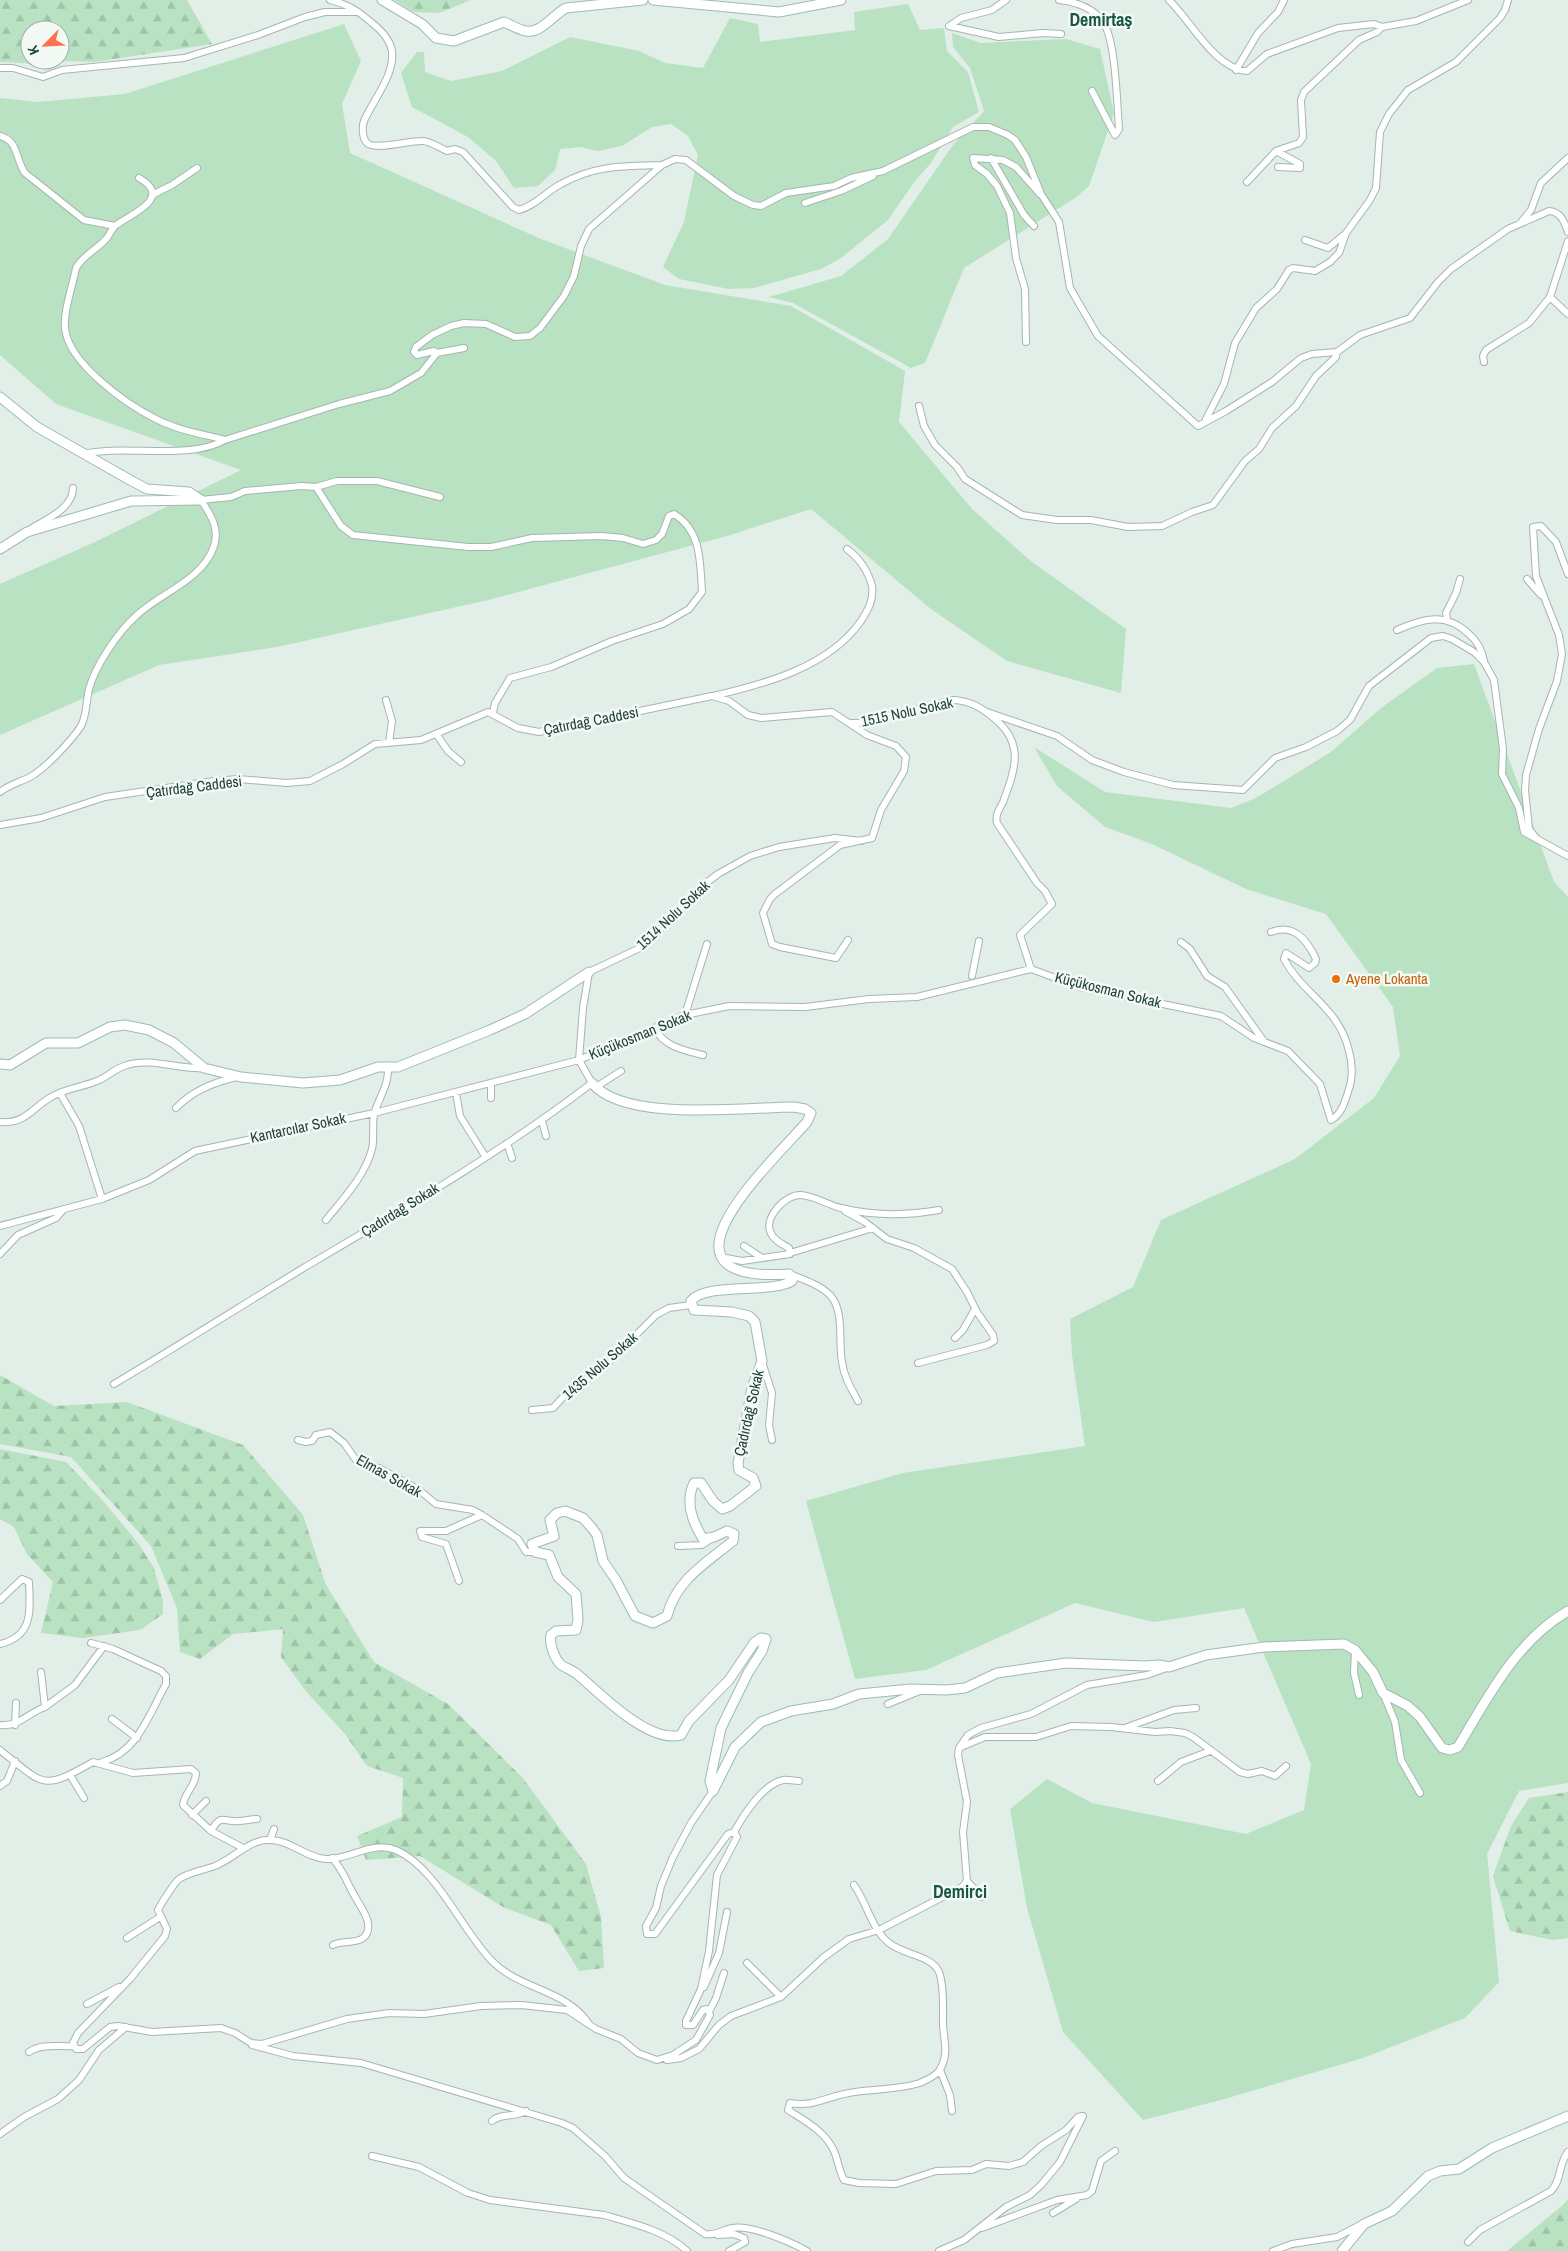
<svg xmlns="http://www.w3.org/2000/svg" width="1568" height="2251" font-family="'Archivo Narrow',sans-serif">
<style>
.grass{fill:#b8e2c1}
.forest{fill:url(#forest-firs);fill-rule:evenodd}
.lines{fill:none;stroke-linecap:round;stroke-linejoin:round}
.street-casing{stroke:#a4b7af;stroke-width:8}
.secondary-casing{stroke:#9fbbb0;stroke-width:11}
.street{stroke:#fff;stroke-width:6}
.secondary{stroke:#fff;stroke-width:9}
.food-dot{fill:#e8710a;stroke:#f3faf6;stroke-width:2}
.labels{text-anchor:middle;stroke-width:5;stroke-linejoin:round;paint-order:stroke}
.street-label{font-size:15px;fill:#204137;stroke:#f3faf6}
.food-label{font-size:15px;fill:#c56008;stroke:#f3faf6;text-anchor:start}
.quarter-label{font-size:18px;font-weight:bold;fill:#195644;stroke:#f3faf6}
</style>
<defs>
<pattern id="forest-firs" width="22" height="20" patternUnits="userSpaceOnUse" patternTransform="scale(1.25)"><rect width="22" height="20" fill="#b8e2c1"/><path d="M5 1l3.5 6h-7zM16 11l3.5 6h-7z" fill="#9ec3a6"/></pattern>
</defs>
<rect width="100%" height="100%" fill="#e2eee8"/>
<path class="grass" d="M908,4L920,30L944,28L947,51L968,72L979,112L953,127L931,163L915,181L888,220L841,258L821,269L754,288L729,289L679,279L663,267L684,222L698,155L688,136L671,124L652,127L622,146L598,151L580,147L560,149L555,170L538,186L514,188L496,161L468,137L412,107L401,73L417,52H424L425,72L451,81L502,71L570,37L639,51L665,63L703,68L730,18L758,24L760,42L855,30L854,12Z
M344,24L361,61L342,104L350,153L541,239L665,285L791,306L905,371L899,422L972,509L1032,562L1126,629L1121,693L1007,661L931,609L811,509L727,536L488,600L277,647L159,665L0,735V584L95,542L241,470L56,404L0,355V98L38,102L125,94Z
M952,33L981,43L1066,39L1100,49L1114,113L1089,186L1075,198L964,268L925,363L911,368L793,303L769,297L841,276L888,239L953,145L984,111L970,68L953,47Z
M1474,664L1554,882L1568,897V1783L1519,1791L1487,1854L1499,1982L1465,2018L1363,2058L1221,2100L1143,2120L1063,2032L1027,1908L1010,1809L1047,1779L1092,1803L1246,1834L1304,1810L1311,1764L1244,1608L1154,1622L1075,1603L926,1670L855,1679L806,1501L903,1473L1085,1446L1072,1355L1070,1319L1133,1287L1161,1220L1295,1159L1374,1098L1400,1056L1393,1007L1326,914L1246,889L1152,844L1105,827L1057,786L1034,747L1105,792L1231,808L1256,798L1331,752L1381,708L1437,668Z"/>
<path class="forest" d="M0,0H187L212,44L94,62L66,61L42,68L25,63L0,62ZM30,30H60V60H30Z
M394,0H514H471L439,13L414,12Z
M0,1375L54,1406L127,1402L243,1445L303,1515L326,1585L374,1662L448,1704L522,1777L586,1864L601,1917L604,1968L579,1971L551,1925L503,1907L420,1856L366,1860L357,1836L402,1817L403,1778L367,1766L345,1734L305,1690L281,1657L283,1629L233,1634L200,1659L180,1652L177,1608L151,1546L71,1457L0,1444Z
M0,1449L66,1462L104,1502L138,1543L154,1568L163,1601V1614L140,1630L83,1638L41,1633L53,1582L27,1554L14,1527L0,1519Z
M1568,1792V1938L1553,1940L1510,1931L1493,1876L1511,1826L1529,1798Z
M1568,2199V2251H1507L1564,2204Z"/>
<g class="lines">
<g class="street-casing">
<path id="street" d="M330,0C349,5 357,10 372,23C381,30 390,39 392,51C395,75 373,100 364,121C362,126 362,138 367,143C375,151 410,140 423,141C430,141 440,148 447,151L455,149L463,152L513,207L519,210C535,206 547,191 561,184C595,165 624,166 662,165
M1006,0L992,10L961,18L949,26L999,37L1043,33L1061,34
M1059,0C1076,2 1093,7 1103,22C1116,40 1117,105 1119,129L1115,135L1092,91
M1169,0C1191,21 1215,69 1247,71L1267,54L1338,28L1374,24L1382,27L1416,21L1468,0
M0,68H13L43,77L62,70L184,58L258,35L305,17L325,12H358
M1236,70L1258,33L1278,12L1284,0
M0,136C19,141 15,159 25,173L84,220L115,226
M1276,151L1300,164V168L1278,167
M991,158L1024,215L1034,226
M139,178C174,198 131,214 116,225C112,228 110,234 107,238C98,249 83,255 76,268C73,285 63,312 65,328C68,363 126,404 156,419C177,430 202,434 225,440
M1247,182L1276,151L1299,143L1303,137L1301,100L1304,92L1359,40L1377,32L1382,27
M152,195L172,185L197,168
M805,203L841,191L873,176
M1522,221L1531,210L1541,183L1568,158
M1305,240L1328,248L1345,234
M1550,297L1568,314
M1026,342L1025,289L1016,258L1010,213L997,186L987,174L975,165L973,158L1003,160L1016,167L1040,194
M437,353L434,351L417,355L414,352L416,347L432,335L451,326L464,323L486,324L515,337L530,336L540,328L564,296L574,276L581,246L589,229L662,165L675,159L686,160L734,196L753,205L761,206L786,193L834,186L851,178L883,171L973,127H989L1008,135L1015,140L1026,157L1041,194L1059,222L1070,288L1098,336L1198,426L1226,411L1272,382L1301,358L1312,354L1337,352L1360,335L1410,318L1438,282L1451,269L1508,229L1549,211C1561,212 1564,221 1568,232
M1484,362L1483,356L1486,350L1529,323L1550,297L1568,241
M919,406L924,426L935,445L957,467L965,479L1022,515L1057,520H1091L1128,527L1162,526L1192,512L1213,505L1245,461L1259,449L1272,428L1296,406L1316,376L1336,357L1337,352
M1206,419L1224,384L1235,343L1256,308L1277,289L1289,270L1293,268L1315,271L1330,262L1339,253L1346,233L1370,200L1376,188L1380,132L1389,114L1408,90L1456,62L1500,18L1505,10L1508,0
M83,454C125,444 188,461 225,440L339,404L390,391L421,373L437,353L464,348
M316,487L341,526L353,535L468,547H491L532,538L602,536L623,538L643,544L656,540L662,534L669,516L674,514C702,531 700,563 702,592L689,609L663,624L612,641L551,667L510,678L495,703L493,713
M201,500L231,497L245,491L301,486L316,487L337,481H377L440,497
M32,528C47,519 73,508 73,488
M1568,574L1556,542L1541,526L1533,527L1536,576L1559,635L1562,654L1557,681L1539,729L1526,775L1525,790L1529,829L1537,839L1568,856
M1527,579L1541,595
M1447,620L1446,613L1456,593L1460,579
M1397,630C1424,618 1446,612 1469,634C1477,641 1482,650 1484,661
M713,696C765,684 829,667 861,621C868,610 874,600 872,586C868,570 860,559 847,549
M386,700L392,721L389,743
M987,712L1057,736L1092,760L1124,772L1173,785L1243,790L1275,758L1306,747L1337,731L1350,720L1369,686L1431,638L1443,636L1452,639L1474,652L1484,662L1494,680L1503,749L1502,774L1519,808L1524,832L1537,839
M849,723H860L954,700C971,701 982,708 995,719C1025,744 1015,770 1003,802C999,810 995,815 997,823L1037,883L1045,891L1052,904L1020,935L1031,969
M437,735L448,751L461,762
M0,792C9,785 20,782 30,777C45,769 72,740 81,726C87,715 86,701 89,689C95,666 118,632 136,616C160,593 203,580 214,546C220,528 210,514 201,500
M0,825L41,818L105,797L214,781L238,779L287,783L310,781L343,764L375,744L421,740L488,712L518,728L539,732L712,696L729,701L748,715L761,718L832,712L867,735L896,746L906,757L904,771L881,810L872,838L840,845L775,894L770,899L763,913L772,944L780,947L836,958L848,940
M861,841L835,838L779,847L750,856L718,874L705,884L644,946L589,972L583,1008L579,1060L685,1015L729,1006L805,1007L869,999L917,997L1031,969L1080,987L1221,1016L1254,1038L1288,1051L1320,1084L1331,1120C1341,1115 1345,1102 1348,1092C1353,1078 1353,1065 1349,1051C1339,1007 1303,995 1284,959L1286,953L1309,968L1315,963L1316,959C1307,940 1294,923 1271,932
M1181,942L1190,949L1207,976L1225,987L1263,1040
M972,976L979,941
M685,1015L707,944
M654,1028C665,1047 683,1050 703,1055
M491,1084V1098
M596,1087L621,1071
M60,1093L79,1126L102,1199
M456,1093L460,1116L485,1156
M176,1108C193,1090 214,1082 237,1077
M542,1121L546,1136
M0,1122C27,1124 32,1107 53,1096C67,1088 83,1087 97,1081C108,1077 113,1069 127,1065C151,1057 179,1070 204,1068
M507,1143L512,1158
M845,1211L865,1222L887,1239L914,1248L952,1269L967,1292L977,1312L993,1335L994,1341L987,1345L918,1363
M326,1220C343,1199 365,1176 372,1149C375,1137 371,1122 375,1111C380,1096 389,1084 388,1067
M0,1226L102,1199L149,1180L195,1151L374,1113L579,1060L592,1083C502,1152 402,1210 305,1267C241,1306 178,1346 114,1384
M744,1246L762,1258
M790,1253L873,1228
M0,1254L18,1235L56,1218L63,1210
M726,1258L742,1261L790,1254L789,1248C782,1244 773,1240 770,1231C765,1216 786,1194 801,1195C815,1196 828,1205 841,1208C874,1216 905,1216 939,1210
M792,1275C805,1280 820,1285 830,1295C845,1311 838,1342 842,1362C844,1377 851,1388 858,1401
M955,1338L963,1330L975,1309
M762,1362L772,1393L769,1425L772,1440
M532,1410L553,1408L565,1395L607,1364L656,1315L669,1308L691,1305
M298,1440L306,1442L312,1441L316,1435L330,1432L344,1443L356,1460L379,1468L419,1490L436,1504L473,1510L482,1515L518,1539L526,1552H535
M678,1546L702,1545L714,1537
M459,1581L446,1544L422,1537L420,1531H446L482,1515
M0,1600L22,1579L29,1582C30,1610 34,1636 0,1644
M91,1643L113,1649L161,1671L166,1676V1684C149,1714 138,1752 102,1762
M1355,1650L1354,1673L1359,1695
M1383,1693L1395,1722L1401,1760L1420,1793
M888,1704L922,1690
M45,1707L75,1685L104,1646
M112,1719L137,1738
M0,1725C19,1727 28,1713 45,1707L41,1672
M15,1725L16,1703
M1125,1728L1174,1710L1196,1708
M961,1747L985,1737H1036L1071,1726L1111,1727L1155,1732L1170,1731L1185,1733L1193,1737L1240,1772L1248,1774L1262,1771L1275,1776L1286,1766
M0,1750C45,1786 42,1791 93,1762L133,1773L191,1769L196,1773C196,1786 184,1793 183,1805L211,1831L243,1848
M70,1775L84,1798
M1158,1781L1181,1762L1210,1751
M0,1786L7,1781L15,1761
M192,1815L206,1801
M211,1831C222,1812 224,1823 239,1821C245,1821 251,1819 257,1819
M734,1832C743,1816 763,1784 783,1780C787,1779 793,1781 799,1781
M270,1840L274,1829
M332,1858C344,1871 346,1881 354,1895C360,1906 377,1927 363,1938C356,1944 342,1940 333,1945
M967,1881L982,1897
M854,1885C867,1903 872,1930 889,1943C904,1955 929,1955 938,1970C944,1980 943,2007 943,2019C942,2037 951,2053 939,2071C935,2076 927,2080 920,2083C897,2090 872,2089 849,2093C825,2097 815,2107 790,2103L788,2110C805,2121 825,2131 834,2151C838,2160 839,2171 844,2180L859,2183L896,2184L936,2171L972,2170L986,2164L1009,2166L1023,2162L1041,2146L1066,2130L1078,2117L1083,2116L1060,2162L1041,2185L1030,2195L1006,2207L964,2240L939,2251
M127,1938L160,1917
M747,1963L781,1997
M704,1987L719,1953L727,1912
M87,2004L119,1987
M709,2012L716,1998L724,1973
M589,2024C566,1989 520,1990 492,1961C462,1931 437,1868 396,1850C372,1840 350,1860 326,1859C307,1858 291,1841 272,1840C250,1838 235,1858 215,1866C204,1870 189,1872 179,1879C175,1882 160,1905 158,1910L167,1929L165,1936L130,1979L78,2033L73,2043L76,2049H83L110,2027L118,2026L152,2032L221,2028L235,2033L251,2043L262,2044L347,2019L389,2013L424,2014L481,2006L521,2005L567,2010L596,2029L621,2039L638,2053L657,2060L673,2055L696,2040L710,2015L707,2009L703,2010L693,2025H686V2021L701,1989L709,1951L717,1875L737,1837L734,1832L728,1834L655,1934H647L646,1926L656,1908L661,1886L673,1857L691,1823L713,1791
M252,2045L293,2056L361,2063L562,2123L573,2128L605,2156L624,2178L705,2234C715,2236 722,2230 732,2228C752,2225 789,2241 807,2251
M29,2052C42,2043 58,2047 73,2046
M667,2060L681,2058L699,2049L719,2025L731,2016L781,1997L824,1957L849,1939L879,1930L962,1887L967,1881L963,1832L967,1802L958,1755L959,1748L968,1735L981,1728L1031,1714L1087,1685L1147,1675L1169,1667
M940,2070L950,2095L952,2111
M492,2121C503,2112 515,2118 526,2111
M0,2134L24,2117L58,2099L79,2080L99,2050L126,2027
M372,2156L419,2167L468,2193L490,2200L604,2215C632,2223 666,2231 687,2251
M1053,2213L1076,2199
M982,2228L1057,2200L1087,2195L1092,2191L1101,2161L1115,2151
M718,2235L734,2234L744,2238L745,2242L729,2251
M1468,2242L1480,2230L1551,2191C1562,2180 1558,2164 1568,2152
M1273,2251L1292,2244L1337,2237L1362,2224"/>
</g>
<g class="secondary-casing">
<path id="secondary" d="M382,0L422,24L436,38L454,41L504,22C511,25 519,30 526,31C541,34 554,14 566,8L643,0
M653,0L779,12L841,0
M0,397L37,427L130,480L147,489L189,492L201,500
M0,549L27,532L131,501L200,500
M0,1064L10,1065L46,1043H78L110,1027L125,1025L149,1030L174,1043L204,1068L241,1077L303,1083L340,1080L378,1067H398L490,1030L525,1014L589,972
M592,1083C624,1123 746,1107 794,1107L805,1109L811,1113L807,1122C769,1165 640,1284 789,1274L793,1278L792,1281C771,1294 705,1282 691,1301L694,1310L732,1312L749,1316L755,1322L762,1361L752,1388L738,1463L739,1470L753,1478L756,1486L730,1506L722,1509L713,1501L701,1483H694C685,1502 692,1521 703,1539L714,1537L727,1531L734,1534L733,1541C706,1563 676,1580 667,1616L653,1623L635,1616L616,1580L603,1561L597,1535L592,1528L583,1518L565,1511L557,1513L550,1520L554,1536L532,1544L535,1552L549,1555L558,1577L576,1594L578,1620L576,1630L556,1631L551,1635C549,1643 554,1657 560,1664C565,1668 572,1670 577,1674C600,1693 648,1744 681,1735L689,1721L729,1680L754,1643L761,1638L766,1639L762,1651L748,1673L721,1728L710,1781L713,1791
M713,1791L735,1747L761,1722L791,1711L833,1704L859,1694L911,1689L946,1690L965,1688L997,1673L1066,1663L1145,1666L1159,1665L1169,1667L1206,1655L1228,1652L1264,1647L1344,1644L1355,1650L1373,1672L1383,1693L1408,1706L1420,1717L1442,1748L1450,1750L1458,1747C1488,1697 1516,1641 1568,1611
M1342,2251L1364,2224L1392,2211L1428,2176L1440,2171L1459,2169L1492,2148L1568,2116"/>
</g>
<use href="#street" class="street"/>
<use href="#secondary" class="secondary"/>
</g>
<circle class="food-dot" cx="1336" cy="979" r="5"/>
<g class="labels">
<g class="street-label">
<text transform="translate(907 712) rotate(-12)" y="5">1515 Nolu Sokak</text>
<text transform="translate(591 721) rotate(-11)" y="5">Çatırdağ Caddesi</text>
<text transform="translate(194 787) rotate(-7)" y="5">Çatırdağ Caddesi</text>
<text transform="translate(673 915) rotate(-43)" y="5">1514 Nolu Sokak</text>
<text transform="translate(1108 990) rotate(14)" y="5">Küçükosman Sokak</text>
<text transform="translate(640 1035) rotate(-22)" y="5">Küçükosman Sokak</text>
<text transform="translate(298 1128) rotate(-12)" y="5">Kantarcılar Sokak</text>
<text transform="translate(400 1210) rotate(-32)" y="5">Çadırdağ Sokak</text>
<text transform="translate(600 1366) rotate(-41)" y="5">1435 Nolu Sokak</text>
<text transform="translate(749 1413) rotate(-77)" y="5">Çadırdağ Sokak</text>
<text transform="translate(389 1476) rotate(29)" y="5">Elmas Sokak</text>
</g>
<g class="food-label">
<text x="1346" y="984">Ayene Lokanta</text>
</g>
<g class="quarter-label">
<text x="1101" y="26">Demirtaş</text>
<text x="960" y="1898">Demirci</text>
</g>
</g>
<g transform="translate(45 45) rotate(246)"><circle r="24" fill="#f3faf6" stroke="#9fb0aa"/>
<path d="M0-4L9 19L0 12L-9 19Z" fill="#ff714f"/>
<text y="-8" font-size="14" font-weight="bold" text-anchor="middle" fill="#204137">K</text>
</g>
</svg>
